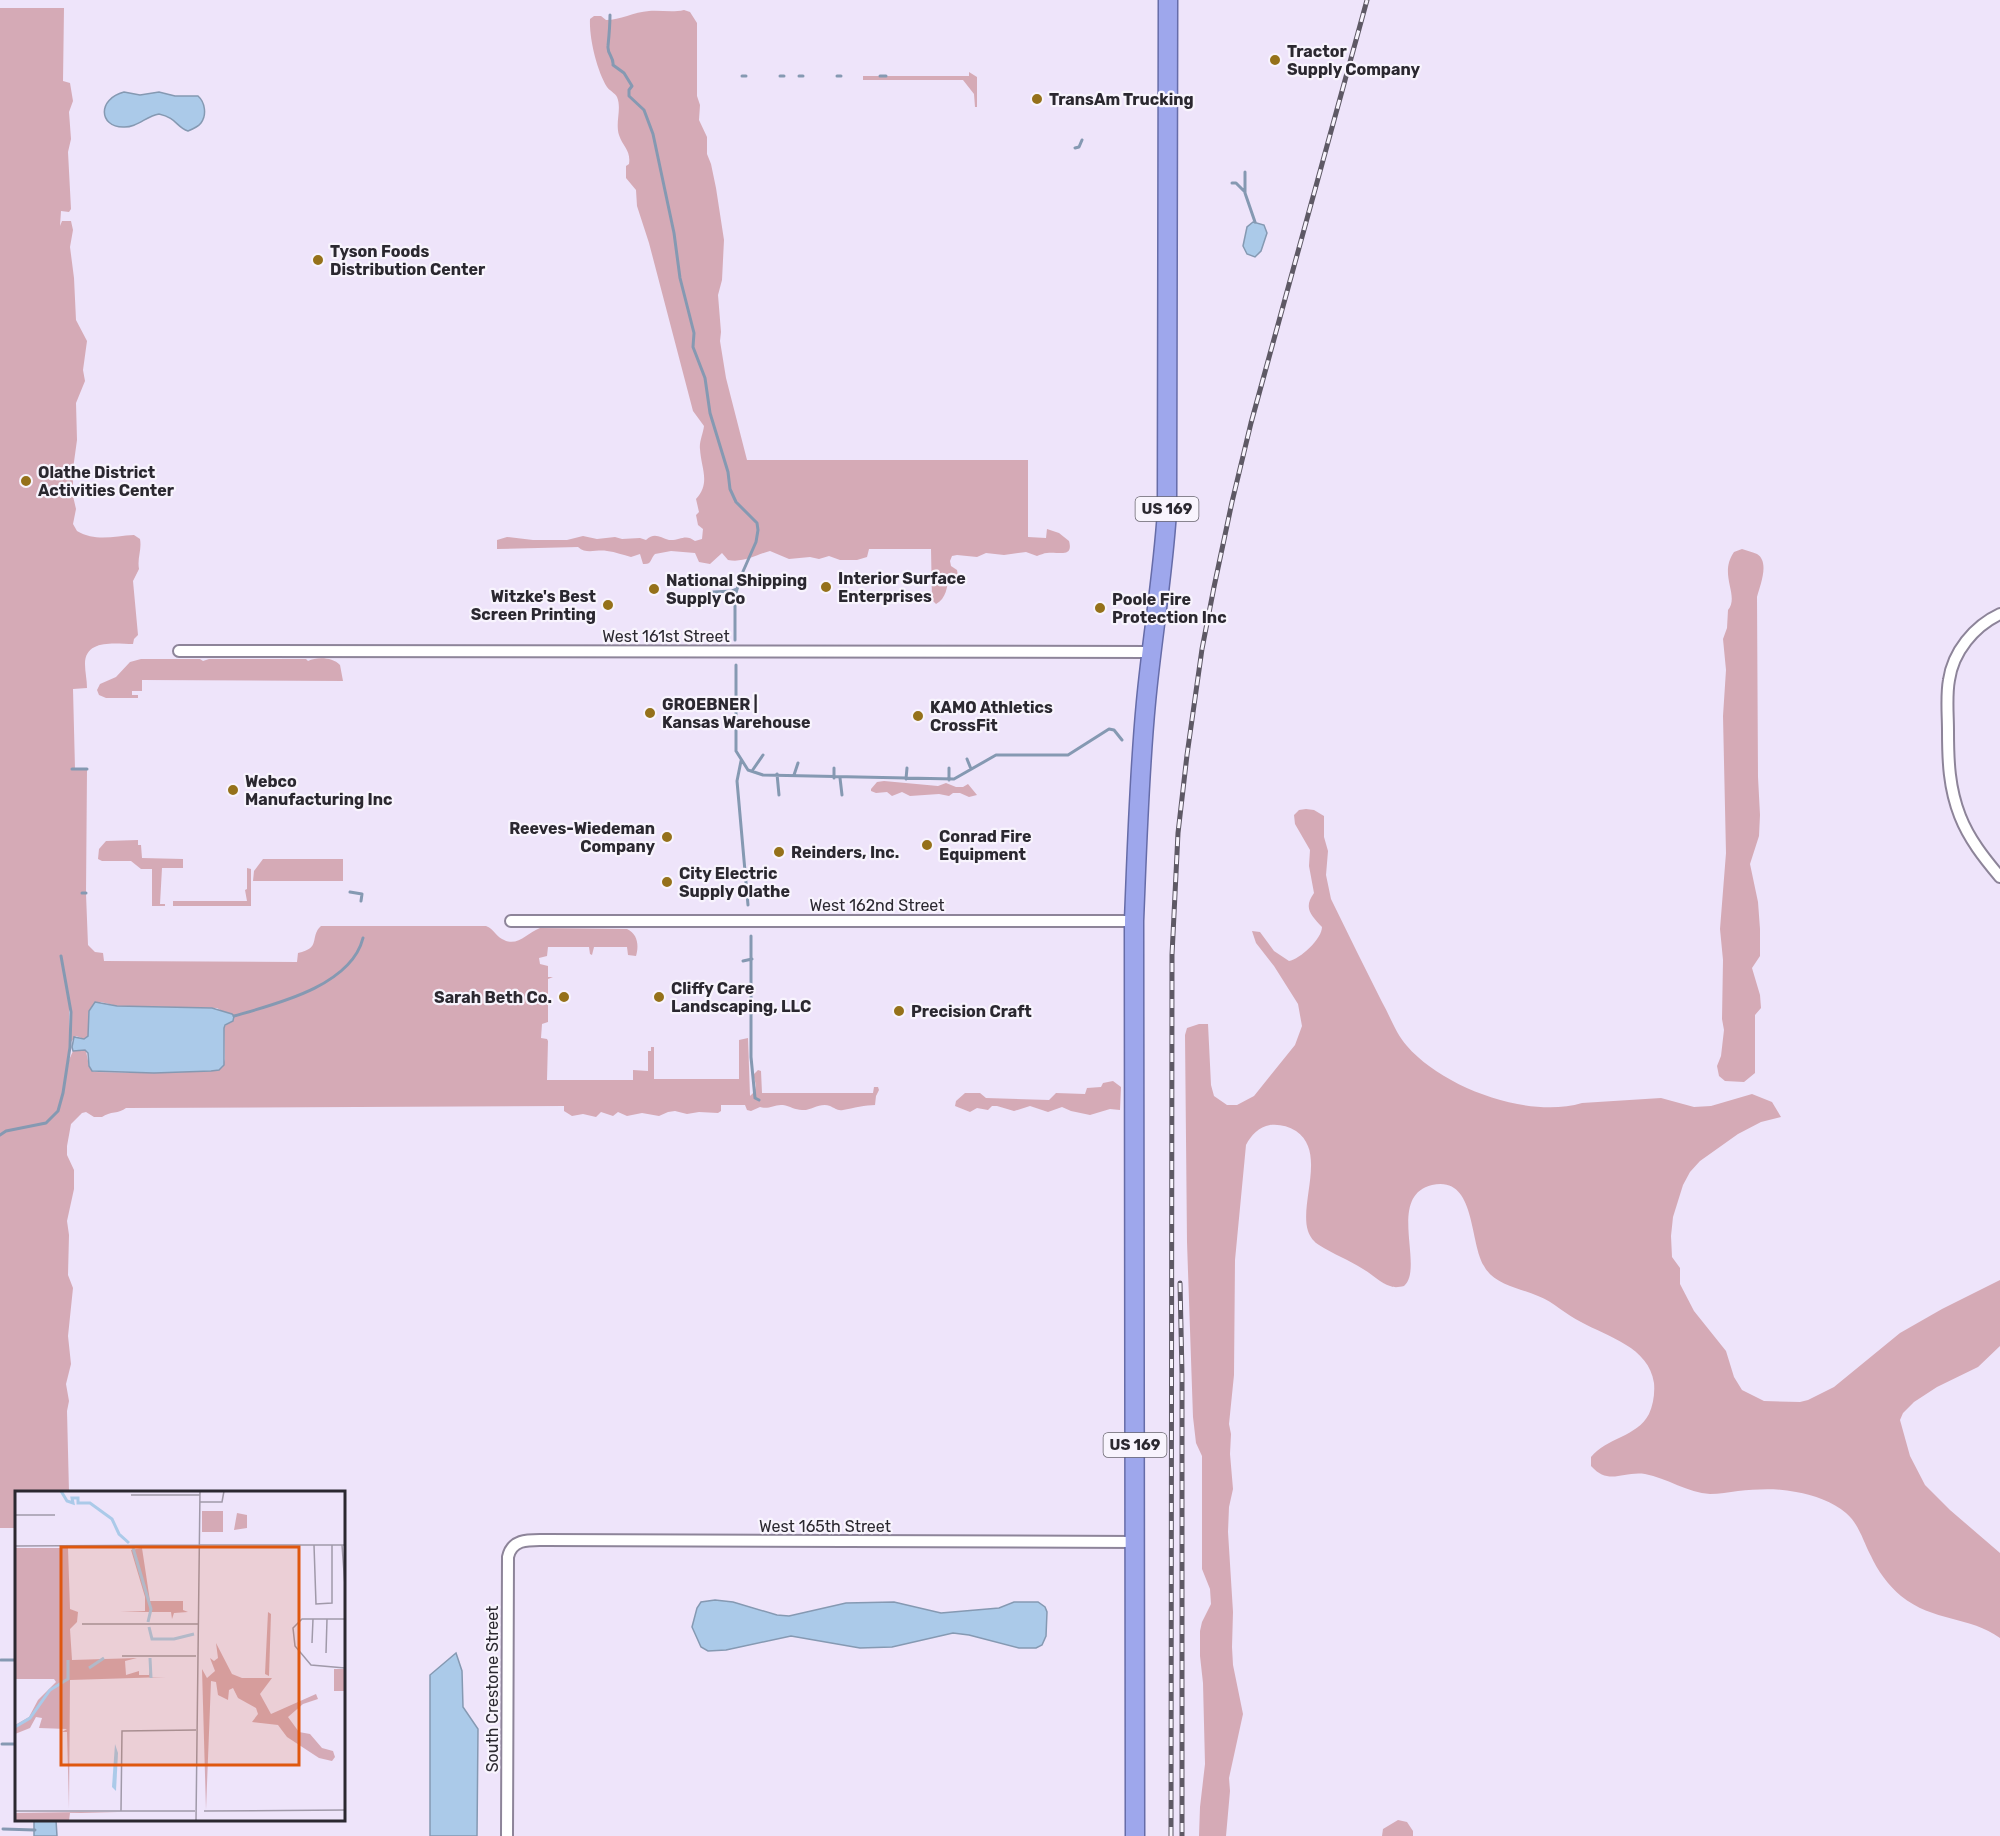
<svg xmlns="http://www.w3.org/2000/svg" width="2000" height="1836" font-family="Rubik,sans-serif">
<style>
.green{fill:#d5aab6;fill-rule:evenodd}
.water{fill:#abcae9;stroke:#8599b2;stroke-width:1.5}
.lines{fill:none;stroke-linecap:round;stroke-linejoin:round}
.stream{stroke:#8599b2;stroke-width:3}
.minor-casing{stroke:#8d8499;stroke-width:14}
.trunk-casing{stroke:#666ca8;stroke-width:21}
.minor{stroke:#fff;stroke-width:10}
.trunk{stroke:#9ea7ec;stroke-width:18}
.rail-casing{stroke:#5e5965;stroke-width:5}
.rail{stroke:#f8f4fd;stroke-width:3;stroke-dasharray:9;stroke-linecap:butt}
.poi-dot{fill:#95711a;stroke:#f8f4fd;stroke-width:2}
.labels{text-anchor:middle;stroke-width:4.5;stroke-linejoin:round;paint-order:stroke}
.shield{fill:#f8f4fd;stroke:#68656e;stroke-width:1.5}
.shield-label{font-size:15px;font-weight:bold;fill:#2b2830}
.poi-label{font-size:16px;font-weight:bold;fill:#2b2830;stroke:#f8f4fd;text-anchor:start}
.street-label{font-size:16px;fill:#2b2830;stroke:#f8f4fd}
.inset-river{fill:none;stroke:#abcae9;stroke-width:3}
.inset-road{fill:none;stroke:#a099a9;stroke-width:1.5}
.view{fill:#df570e;fill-opacity:0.15;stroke:#df570e;stroke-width:3}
.inset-edge{fill:none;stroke:#2b2830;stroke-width:3}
</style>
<rect width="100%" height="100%" fill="#eee4fa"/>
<path class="green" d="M0,8H64L63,81L70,83L73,101L69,112L71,139L68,152L71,209L69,212L61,211L60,226L62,221H71L73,230L70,247L74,278L76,320L87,341L83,370L85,381L76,403L77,440L73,469V496L76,509L73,524L77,531C96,542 114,536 134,535L140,539C142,550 137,558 139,569L133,581L138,635L134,639L133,644C117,644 85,638 85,664C85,672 87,680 87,688L73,689L75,769L72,770H87L86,893L82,894H86L88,945L95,952L103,953L104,961L297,962L298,953C322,948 309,937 321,926H486C494,929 495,935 502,939C517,948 527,933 540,928L627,929C638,934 639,946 636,956L628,955L627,947H594L592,955L590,954L589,947H548L547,956L539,958L540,964L548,966V977H553L548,979V1022L542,1024L541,1038L547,1039L548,1041L547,1080H633V1070L648,1071V1051H651V1047H654V1079H739V1040L748,1038L750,1096C758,1090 756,1083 753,1075L758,1070L761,1071L762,1093H873L874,1087H878L879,1090L876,1096L875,1105C866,1105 853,1108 843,1110C837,1111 835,1108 830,1106C820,1102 811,1111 802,1110C795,1110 790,1106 783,1105C774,1104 769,1110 760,1107L751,1111L747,1110L745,1105H721V1111L718,1113L699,1112L687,1114L675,1111L668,1112L659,1116L642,1113L627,1116L618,1112L613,1116L601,1112L596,1117L583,1114L572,1116L564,1111V1106L126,1108C119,1114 110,1111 102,1117H94L86,1112L82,1113L71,1124L67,1146V1155L74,1170V1189L67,1221L69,1235L68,1275L73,1288L68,1336L71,1364L66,1384L69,1401L67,1411L69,1492H16V1528H0ZM69,998L72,1013L70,1043L76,1036L84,1039L88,1036L89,1011L101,1002L117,1006L217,1008L225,1013L232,1014L224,1028L225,1059L222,1068L211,1071L154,1073L94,1072L89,1066L86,1051H73L69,1060L62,1099L69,1047Z
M684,10L690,12L697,23V96L700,105L699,120L707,137V154L711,164L716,188L724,240L722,280L718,295L721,332L720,341L726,378L747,460H1028V537L1046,538L1047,529L1059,533L1069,541C1074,559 1057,551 1047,553C1044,553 1040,555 1037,556L1026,552L1004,555L986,553L977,557L957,555L952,556L950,561L951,566L957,570L958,576H948C948,586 946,599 936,604L932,600L931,549H869L867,557L857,560H840L829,556L819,559L810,557L789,559L770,551C755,555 744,563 728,560L722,553L710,564L699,562L695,553L671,551L655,554C650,559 652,565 643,564L640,554L631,557C623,555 616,552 607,551C596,549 587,555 578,547L497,549V540L507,537L533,540H567L583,536L597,539L615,537L622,539L640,538L646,540C654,532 660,537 669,540C680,541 685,533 695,541L702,539L703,529L698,525L696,515L699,512L696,499C711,483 701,468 700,449C699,442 703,434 704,426L693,411L649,243L637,206L636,190L626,178V166L629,164C631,150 623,147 619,135C615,122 622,109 617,97C615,93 610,91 607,87C597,71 589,38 590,19L594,16H601L606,20C620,20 634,12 649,11C661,10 672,13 684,10Z
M969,72L977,77V107H975L974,94L963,80H863V76H969Z
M1742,549C1747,551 1753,552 1757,554C1770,562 1760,585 1757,597L1758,777L1760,815L1759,836L1750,864L1758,902L1760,929V956L1752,968L1760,995L1761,1008L1755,1015V1073L1744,1082L1725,1081L1719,1076L1717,1066L1721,1056L1724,1030L1722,1019L1723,960L1720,929L1726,853L1723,716L1726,670L1723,639L1727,628L1728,610C1740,595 1718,575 1734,552Z
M141,659H200L203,661L209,659H306L308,661C317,657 332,657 340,665L343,681L142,680V691H132V695H138V698H106L99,695L97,690L100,684L116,677L130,662Z
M884,781L938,786L946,783L956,787H963L968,784L977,795L969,797L960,793H953L949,796L939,794L910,796L902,792L892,796L887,792L876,793L871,791V789L877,782Z
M1306,809L1314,810L1324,816V837L1328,851L1326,875L1331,899C1348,934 1365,968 1382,1002C1390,1016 1396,1034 1407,1046C1443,1088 1529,1119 1582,1103L1661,1098L1694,1107L1711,1106L1752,1094L1772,1102L1781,1117L1761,1122L1738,1134L1700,1161L1690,1172L1683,1185L1673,1217L1671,1236L1672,1257L1680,1268V1284L1694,1311L1726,1351L1734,1377L1742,1390L1764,1401L1800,1402L1808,1400L1834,1387L1900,1333L1942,1309L2000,1280V1346L1978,1367L1937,1387L1914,1402L1903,1413L1900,1420L1910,1456L1925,1485L1950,1510L2000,1553V1638C1970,1616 1933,1622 1901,1596C1889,1586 1877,1570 1871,1556C1863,1541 1859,1524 1846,1513C1833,1502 1814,1495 1796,1492C1777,1488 1757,1489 1738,1491C1729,1492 1719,1494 1710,1494C1688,1493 1667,1478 1645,1474C1622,1471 1609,1486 1591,1466V1457C1606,1438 1637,1437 1649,1414C1653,1405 1655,1394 1654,1383C1649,1347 1608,1337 1581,1322C1566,1315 1554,1302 1538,1296C1520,1288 1494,1285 1484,1266C1469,1241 1476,1175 1432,1185C1386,1196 1425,1268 1404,1286C1399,1287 1395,1288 1390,1286C1380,1283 1372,1274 1363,1269C1349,1260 1333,1254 1319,1245C1314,1242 1310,1237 1308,1231C1299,1203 1327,1152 1296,1131C1288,1126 1279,1124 1270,1125C1259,1127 1251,1135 1246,1145L1235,1260L1234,1375L1229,1424L1231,1434L1230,1454L1233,1489L1229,1507L1228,1532L1233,1612L1232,1647L1233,1665L1243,1714L1229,1778L1230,1791L1226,1836H1199L1200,1807L1205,1764L1203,1683L1200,1656V1631L1202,1622L1211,1604L1210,1589L1202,1569V1456L1196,1443L1193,1417L1187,1242L1185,1035L1187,1028L1199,1024H1208L1211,1085L1214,1096L1227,1105H1237L1254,1096L1295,1045L1302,1026L1298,1004L1274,966L1256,943L1252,931L1260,932L1274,951L1289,961C1300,959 1322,939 1322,927C1311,915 1303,908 1314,893L1309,866L1310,850L1295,824L1294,815L1299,810Z
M138,840V845H141L142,858L183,859V868H162L160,904H165V906H152V869H141L131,861H102L98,859L99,849L106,841Z
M263,859H343V881H253L254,871Z
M247,868L251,869V906H173V901H247L245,890L247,889Z
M1113,1081L1121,1087L1120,1110L1110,1109L1090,1115L1071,1111L1062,1107L1048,1112L1030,1106L1014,1111L997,1106H992L988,1110L977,1108L970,1112L955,1106L956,1101L965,1093H980L986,1098L1049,1100L1056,1093L1085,1094L1087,1088L1101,1087L1103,1083Z
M1398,1820L1407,1822L1413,1831V1836H1382L1383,1829Z"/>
<path class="water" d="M124,92L140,95L159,92L175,96H198C205,102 207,115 201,123C198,127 193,129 188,131C176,127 177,118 159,114C146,116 137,128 123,127C99,127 97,99 124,92Z
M1253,222L1264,225L1267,233L1261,251L1255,257L1247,254L1243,246L1247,227Z
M95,1002L117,1006L212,1008L232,1014L234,1016L233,1021L225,1025L224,1028V1065L219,1070L211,1071L154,1073L92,1071L89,1066L88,1053L85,1050L73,1051L72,1047L74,1037L84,1039L88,1036L89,1011Z
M715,1600L733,1602L777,1615L789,1616L846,1603L894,1602L941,1613L999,1608L1014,1602H1038L1045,1607L1047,1612L1046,1636L1042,1645L1036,1648H1019L969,1635L953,1633L892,1647L860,1648L791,1636L726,1650L708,1651L701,1647L692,1627L697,1608L701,1602Z
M456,1653L462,1671L463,1707L478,1729L477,1836H430V1675Z
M34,1820H56L57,1836H34Z"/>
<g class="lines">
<path class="stream" d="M610,15C610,26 609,36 608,46C607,54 614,57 613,65L624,73L632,86L629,90V96L644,110L653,134L674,233L680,278L694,333L693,347L705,378L710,413L728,472L730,489L736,502L757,523L758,530L756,542L741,576L735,596V640
M742,76H746
M780,76H784
M799,76H803
M837,76H841
M880,76H886
M1075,148L1079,147L1082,140
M1245,172V193L1255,222
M1232,183H1236L1245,192
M713,592L732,591L737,589
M736,665V751L748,770L763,775L954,779L996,755H1068L1109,729L1114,730L1122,740
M967,759L971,769
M741,761L737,781L748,905
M72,769H87
M752,771L763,755
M777,774L779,795
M794,775L798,763
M834,778V768
M840,778L842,795
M906,779L907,768
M949,780V768
M350,892L362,894L361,901
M82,893H86
M751,936V1057L755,1098L759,1100
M743,961L752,959
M234,1016C276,1004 351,986 363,938
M0,1135L6,1131L46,1123L58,1111L63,1093L70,1047L71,1012L61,956
M1,1660H16
M2,1744H16
M3,1829L35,1830"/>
<g class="minor-casing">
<path id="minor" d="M2000,614C1974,626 1953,652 1949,680C1946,696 1948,714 1948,731C1948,761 1949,788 1960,816C1969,839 1984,858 2000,877
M179,651L1152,652
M511,921H1134
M507,1836L508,1557C512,1538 530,1540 546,1540L1136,1542"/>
</g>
<g class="trunk-casing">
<path id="trunk" d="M1135,1836L1134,921C1137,848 1139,775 1146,702C1152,638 1163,575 1167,511L1168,0"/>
</g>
<use href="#minor" class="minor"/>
<use href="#trunk" class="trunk"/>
<g class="rail-casing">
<path id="rail" d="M1180,1283L1182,1374V1836
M1171,1836L1172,955L1178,833L1187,755L1202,649L1214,587L1232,502L1251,423L1367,0"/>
</g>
<use href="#rail" class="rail"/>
</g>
<g class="poi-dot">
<circle cx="1275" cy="60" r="6"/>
<circle cx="1037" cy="99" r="6"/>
<circle cx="318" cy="260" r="6"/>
<circle cx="26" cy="481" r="6"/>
<circle cx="826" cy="587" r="6"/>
<circle cx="654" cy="589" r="6"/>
<circle cx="608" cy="605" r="6"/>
<circle cx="1100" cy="608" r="6"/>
<circle cx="650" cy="713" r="6"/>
<circle cx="918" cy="716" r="6"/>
<circle cx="233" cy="790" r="6"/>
<circle cx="667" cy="837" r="6"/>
<circle cx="927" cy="845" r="6"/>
<circle cx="779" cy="852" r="6"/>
<circle cx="667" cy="882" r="6"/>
<circle cx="564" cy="997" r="6"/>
<circle cx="659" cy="997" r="6"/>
<circle cx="899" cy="1011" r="6"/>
</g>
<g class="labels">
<g class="shield">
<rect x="1135.5" y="497" width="63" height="24" rx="4.5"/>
<rect x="1103.5" y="1433" width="63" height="24" rx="4.5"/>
</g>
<g class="shield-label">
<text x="1167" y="514">US 169</text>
<text x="1135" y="1450">US 169</text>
</g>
<g class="poi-label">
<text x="1287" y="57">Tractor<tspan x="1287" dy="18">Supply Company</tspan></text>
<text x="1049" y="105">TransAm Trucking</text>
<text x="330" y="257">Tyson Foods<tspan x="330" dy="18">Distribution Center</tspan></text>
<text x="38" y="478">Olathe District<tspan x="38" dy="18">Activities Center</tspan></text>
<text x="838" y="584">Interior Surface<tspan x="838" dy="18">Enterprises</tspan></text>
<text x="666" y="586">National Shipping<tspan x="666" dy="18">Supply Co</tspan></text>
<text x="596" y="602" text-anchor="end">Witzke's Best<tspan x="596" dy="18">Screen Printing</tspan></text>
<text x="1112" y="605">Poole Fire<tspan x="1112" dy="18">Protection Inc</tspan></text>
<text x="662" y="710">GROEBNER |<tspan x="662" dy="18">Kansas Warehouse</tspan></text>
<text x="930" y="713">KAMO Athletics<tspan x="930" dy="18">CrossFit</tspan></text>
<text x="245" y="787">Webco<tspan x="245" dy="18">Manufacturing Inc</tspan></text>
<text x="655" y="834" text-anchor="end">Reeves-Wiedeman<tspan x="655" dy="18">Company</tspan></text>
<text x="939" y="842">Conrad Fire<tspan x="939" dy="18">Equipment</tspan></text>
<text x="791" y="858">Reinders, Inc.</text>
<text x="679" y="879">City Electric<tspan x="679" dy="18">Supply Olathe</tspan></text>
<text x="671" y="994">Cliffy Care<tspan x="671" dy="18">Landscaping, LLC</tspan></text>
<text x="552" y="1003" text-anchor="end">Sarah Beth Co.</text>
<text x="911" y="1017">Precision Craft</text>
</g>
<g class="street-label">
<text x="666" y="642">West 161st Street</text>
<text x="877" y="911">West 162nd Street</text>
<text x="825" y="1532">West 165th Street</text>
<text transform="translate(492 1689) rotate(-90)" y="6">South Crestone Street</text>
</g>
</g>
<g transform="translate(15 1491)">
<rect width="330" height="330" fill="#eee4fa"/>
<path d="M187,20H208V41H187ZM222,22L232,24V37L219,39ZM0,57H53L55,118L63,121L62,131L55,138L57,169L122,167L110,170L111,184L124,180V184H134L135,179L137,186H151L55,189L54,318L52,241H47L52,238L24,237L27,227L21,226L15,237L0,243V234L14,226L23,209L41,191L39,188H0ZM127,57L135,110H168V119L173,121L159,122L157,128L156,121H105L130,120V106L116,59ZM253,121L256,123L254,185L250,183ZM201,152L217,183L227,187H257L245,203L256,223L301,203L303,208L288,213L273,226L284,241L295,243L307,257L318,260L320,266L317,270L304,267L272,246L263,234L237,231L243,223L241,217L223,207L218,197L214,199L213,209L203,204L201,191L196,190L191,319L187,178L192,187L200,180L195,167L199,170L203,167ZM319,178H330V200H319ZM0,322L66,321L103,322H55L54,330H0Z" fill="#d5aab6"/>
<path d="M100,253L103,262L101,300L97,296Z" fill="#abcae9"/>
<path class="inset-river" d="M46,0L52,10L58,12L57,7H63V12H75L97,28L104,43L114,52M118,57L136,118L133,131M134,136L137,148H159L179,143M135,167L136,187M74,177L89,167M0,236L15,227L35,199L53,188V169"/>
<path class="inset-road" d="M116,4H185M185,11H207L209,0M0,24H40M185,54H330M299,54L301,113L317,112V54M327,54L330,95M0,55L185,54M330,128H287L278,137L280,155L296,174L330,177M67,133H183M297,152L298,128M311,162L312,128M107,165H181M0,320H180M106,320L107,240L181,239M189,320L330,319M181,330L185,0"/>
<path class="view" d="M46,56H284V274H46Z"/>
<rect width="330" height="330" class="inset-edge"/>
</g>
</svg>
